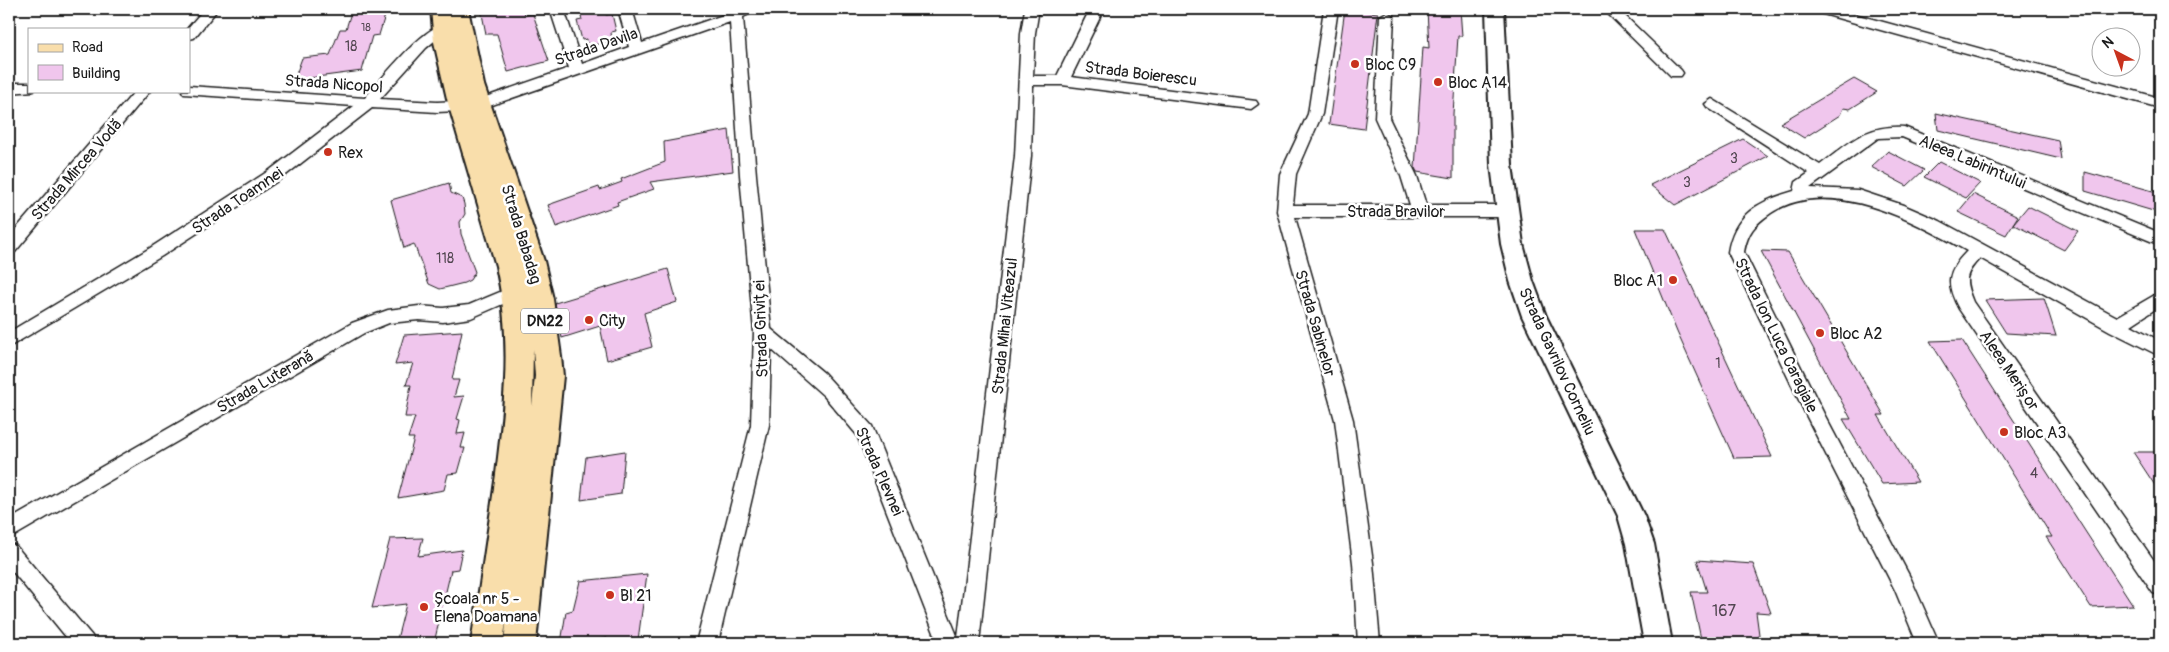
<svg xmlns="http://www.w3.org/2000/svg" width="2169" height="652" font-family="Pangolin,sans-serif">
<style>
.building{fill:#f0c6ed;stroke:#1c1c1c}
.lines{fill:none;stroke-linecap:round;stroke-linejoin:round}
.street-casing{stroke:#1c1c1c;stroke-width:3}
.secondary-casing{stroke:#1c1c1c;stroke-width:4}
.primary-casing{stroke:#1c1c1c;stroke-width:4}
.street{fill:#fff;fill-rule:evenodd}
.secondary{fill:#fff;fill-rule:evenodd}
.primary{fill:#f9deab;fill-rule:evenodd}
.poi-dot{fill:#c8321e;stroke:#fff;stroke-width:2}
.labels{text-anchor:middle;stroke-width:5;stroke-linejoin:round;paint-order:stroke}
.far-number-label{font-size:11px;fill:#514650}
.number-label{font-size:14px;fill:#514650}
.shield{fill:#fff;stroke:#606060;stroke-width:1}
.shield-label{font-size:15px;font-weight:bold;fill:#1c1c1c}
.street-label{font-size:16px;fill:#1c1c1c;stroke:#fff}
.poi-label{font-size:16px;fill:#1c1c1c;stroke:#fff;text-anchor:start}
.near-number-label{font-size:16px;fill:#514650}
</style>
<rect width="100%" height="100%" fill="#fff"/>
<filter id="ink" filterUnits="userSpaceOnUse"><feTurbulence type="fractalNoise" baseFrequency=".02" numOctaves="2"/><feDisplacementMap in="SourceGraphic" scale="10" xChannelSelector="R" yChannelSelector="G"/><feConvolveMatrix kernelMatrix="1 2 1 2 8 2 1 2 1" color-interpolation-filters="sRGB"/></filter>
<g filter="url(#ink)">
<path class="building" d="M352,9H387L379,35L372,36L362,71L294,80L302,58L330,55L340,29H346Z
M481,9H523L525,15L533,14L549,61L508,72L497,34H486Z
M579,9H605L606,15L612,14L616,31L611,32L612,41L588,46L587,39L582,40L577,21L582,20Z
M1345,9L1378,13L1364,129L1329,124Z
M1427,9H1460L1462,36H1458L1453,114V178L1417,172L1415,168L1423,47L1429,48Z
M1854,79L1877,92L1850,109L1843,108L1840,115L1804,138L1780,123Z
M1936,113L2058,140L2061,159L1938,130Z
M729,130L733,171L650,182L654,189L617,202L618,205L556,227L548,205L599,187L600,190L622,182L621,179L665,162L664,142Z
M1743,139L1768,156L1675,205L1650,185Z
M1888,151L1924,170L1907,186L1871,167Z
M1939,162L1980,183L1966,198L1924,177Z
M2085,172L2160,193V213L2085,191Z
M449,183L451,193L462,198L464,204L465,214L460,222L461,234L475,272L470,280L464,283L440,289L429,284L414,244L404,248L391,200Z
M1973,194L2018,216L2006,235L1958,212Z
M2028,206L2078,231L2064,250L2013,224Z
M1635,229H1665L1772,457L1734,458L1677,332Z
M1761,251L1788,252L1884,415H1878L1918,482L1882,484L1843,419H1851Z
M668,269L677,302L644,313L652,347L607,360L600,326L562,338L555,303Z
M2044,298L2056,336L2006,333L1985,300Z
M462,331L452,380H459L454,397L464,396L457,419L460,420L457,434L465,433L461,448H465L458,473L448,474L444,490L398,498L414,438H408L415,417H405L411,385H406L413,363L395,365L404,335Z
M1962,340L2085,531L2133,605L2091,607L2046,537H2052L1930,341Z
M625,451L621,494L581,500L586,457Z
M2133,452H2160V493Z
M423,538L418,556L462,550L458,569L451,570L434,643H396L406,604L372,608L390,539Z
M1697,560L1753,564L1771,613L1756,612L1760,642L1701,639L1691,592H1707Z
M647,574L638,640L607,643V638L581,643H561L566,612L573,610L580,581Z"/>
<g class="lines">
<g class="street-casing">
<path id="street" d="M204,9H218L194,38L189,39V29H187Z
M550,9H564L582,64L629,47L618,9H632L642,43L729,13V9H760L743,17L756,175L771,329L824,373L872,426L958,638L1015,156L1021,33L1025,9H1039L1035,33L1033,76H1057L1090,9H1104L1071,77L1256,101L1258,104L1251,109L1062,85H1033L1031,156L979,643H938L857,435L824,396L771,349L769,425L718,643H696L751,425L754,332L740,175L730,22L478,110L437,112L372,108L282,178L162,256L9,347V332L150,248L270,170L354,106L184,94L182,91H189V86L365,98C378,83 428,21 446,25L448,28L446,31L426,48L380,99L437,102L477,100L569,68Z
M1324,9H1338L1322,114L1296,174L1293,205H1410L1401,176L1375,118L1380,16L1387,12L1394,16L1389,118L1417,176L1426,205H1506L1512,207L1514,211L1512,215L1506,217H1295L1353,420L1373,563L1380,643H1358L1353,563L1335,420L1277,211L1280,174L1308,114Z
M1603,9H1618L1681,70L1683,73L1681,76H1671Z
M1814,9H1836L2160,98V108L1816,12Z
M9,83H29V91H34L9,93Z
M135,91H150L15,252L9,254V237Z
M1712,99L1820,165C1850,143 1864,125 1904,127L2160,233V245L1902,137L1878,138L1810,188L1858,190L1903,205L1940,221L2117,317L2160,292V306L2131,325L2160,341V356L2110,331L1980,258C1964,275 1964,280 1973,302L2160,569V595L2153,593L1959,309C1945,283 1947,271 1967,251C1914,221 1829,175 1771,213C1754,225 1748,232 1744,252L1824,414L1911,579L1939,643H1917L1895,590L1807,417L1728,252C1734,214 1759,201 1794,191L1796,182L1809,173L1707,107L1705,104Z
M524,282L530,284L533,288L530,292L471,318L443,322L419,320L389,323L364,333L9,539V520L352,323L388,310L419,306L443,308L469,305Z
M9,543L16,546L92,636L95,643H71L9,567Z"/>
</g>
<g class="secondary-casing">
<path id="secondary" d="M1486,9H1504L1512,165L1523,244L1533,281L1546,316L1644,516L1654,544L1672,643H1644L1626,544L1618,516L1522,316L1510,281L1501,244L1491,165Z"/>
</g>
<g class="primary-casing">
<path id="primary" d="M431,9H468L484,85L544,261L553,299L561,356L563,376L536,643H504L507,614L503,643H471C480,587 488,530 496,474C505,401 512,339 496,266L448,103L434,42ZM533,349L535,376L532,406Z"/>
</g>
<use href="#street" class="street"/>
<use href="#secondary" class="secondary"/>
<use href="#primary" class="primary"/>
</g>
</g>
<g class="poi-dot">
<circle cx="1355" cy="64" r="5"/>
<circle cx="1438" cy="82" r="5"/>
<circle cx="328" cy="152" r="5"/>
<circle cx="1673" cy="280" r="5"/>
<circle cx="589" cy="320" r="5"/>
<circle cx="1820" cy="333" r="5"/>
<circle cx="2004" cy="432" r="5"/>
<circle cx="610" cy="595" r="5"/>
<circle cx="424" cy="607" r="5"/>
</g>
<g class="labels">
<g class="far-number-label">
<text x="366" y="31">18</text>
</g>
<g class="number-label">
<text x="351" y="51">18</text>
<text x="1734" y="163">3</text>
<text x="1687" y="187">3</text>
<text x="445" y="263">118</text>
<text x="1718" y="368">1</text>
<text x="2034" y="478">4</text>
</g>
<rect class="shield" x="521" y="308.5" width="48" height="25" rx="4"/>
<g class="shield-label">
<text x="545" y="326">DN22</text>
</g>
<g class="street-label">
<text transform="translate(596 46) rotate(-19)" y="6">Strada Davila</text>
<text transform="translate(1141 73) rotate(7)" y="6">Strada Boierescu</text>
<text transform="translate(334 83) rotate(4)" y="6">Strada Nicopol</text>
<text transform="translate(1973 161) rotate(23)" y="6">Aleea Labirintului</text>
<text transform="translate(76 169) rotate(-49)" y="6">Strada Mircea Vodă</text>
<text transform="translate(237 200) rotate(-34)" y="6">Strada Toamnei</text>
<text x="1396" y="217">Strada Bravilor</text>
<text transform="translate(522 234) rotate(73)" y="6">Strada Babadag</text>
<text transform="translate(1316 323) rotate(74)" y="6">Strada Sabinelor</text>
<text transform="translate(1004 326) rotate(-84)" y="6">Strada Mihai Viteazul</text>
<text transform="translate(760 329) rotate(-92)" y="6">Strada Griviței</text>
<text transform="translate(1777 335) rotate(64)" y="6">Strada Ion Luca Caragiale</text>
<text transform="translate(1558 361) rotate(65)" y="6">Strada Gavrilov Corneliu</text>
<text transform="translate(2010 370) rotate(56)" y="6">Aleea Merișor</text>
<text transform="translate(265 381) rotate(-30)" y="6">Strada Luterană</text>
<text transform="translate(880 471) rotate(66)" y="6">Strada Plevnei</text>
</g>
<g class="poi-label">
<text x="1365" y="70">Bloc C9</text>
<text x="1448" y="88">Bloc A14</text>
<text x="338" y="158">Rex</text>
<text x="1663" y="286" text-anchor="end">Bloc A1</text>
<text x="599" y="326">City</text>
<text x="1830" y="339">Bloc A2</text>
<text x="2014" y="438">Bloc A3</text>
<text x="620" y="601">Bl 21</text>
<text x="434" y="604">Școala nr 5 -<tspan x="434" dy="18">Elena Doamana</tspan></text>
</g>
<g class="near-number-label">
<text x="1724" y="616">167</text>
</g>
</g>
<rect width="2169" height="652" fill="none" stroke="#fff" stroke-width="30"/>
<rect x="15" y="15" width="2139" height="622" fill="none" stroke="#1c1c1c" stroke-width="2" filter="url(#ink)"/>
<rect x="28" y="28" width="162" height="65" fill="#ffffff" stroke="#a4a4a4"/>
<rect x="38" y="44" width="25" height="8" fill="#f9deab" stroke="#a4a4a4"/>
<text x="72" y="52" font-size="15" fill="#1c1c1c">Road</text>
<rect x="38" y="65" width="25" height="15" fill="#f0c6ed" stroke="#a4a4a4"/>
<text x="72" y="78" font-size="15" fill="#1c1c1c">Building</text>
<g transform="translate(2116 52) rotate(319)"><circle r="24" fill="#ffffff" stroke="#a4a4a4"/>
<path d="M0-4L9 19L0 12L-9 19Z" fill="#c8321e"/>
<text y="-8" font-size="14" font-weight="bold" text-anchor="middle" fill="#1c1c1c">N</text>
</g>
</svg>
